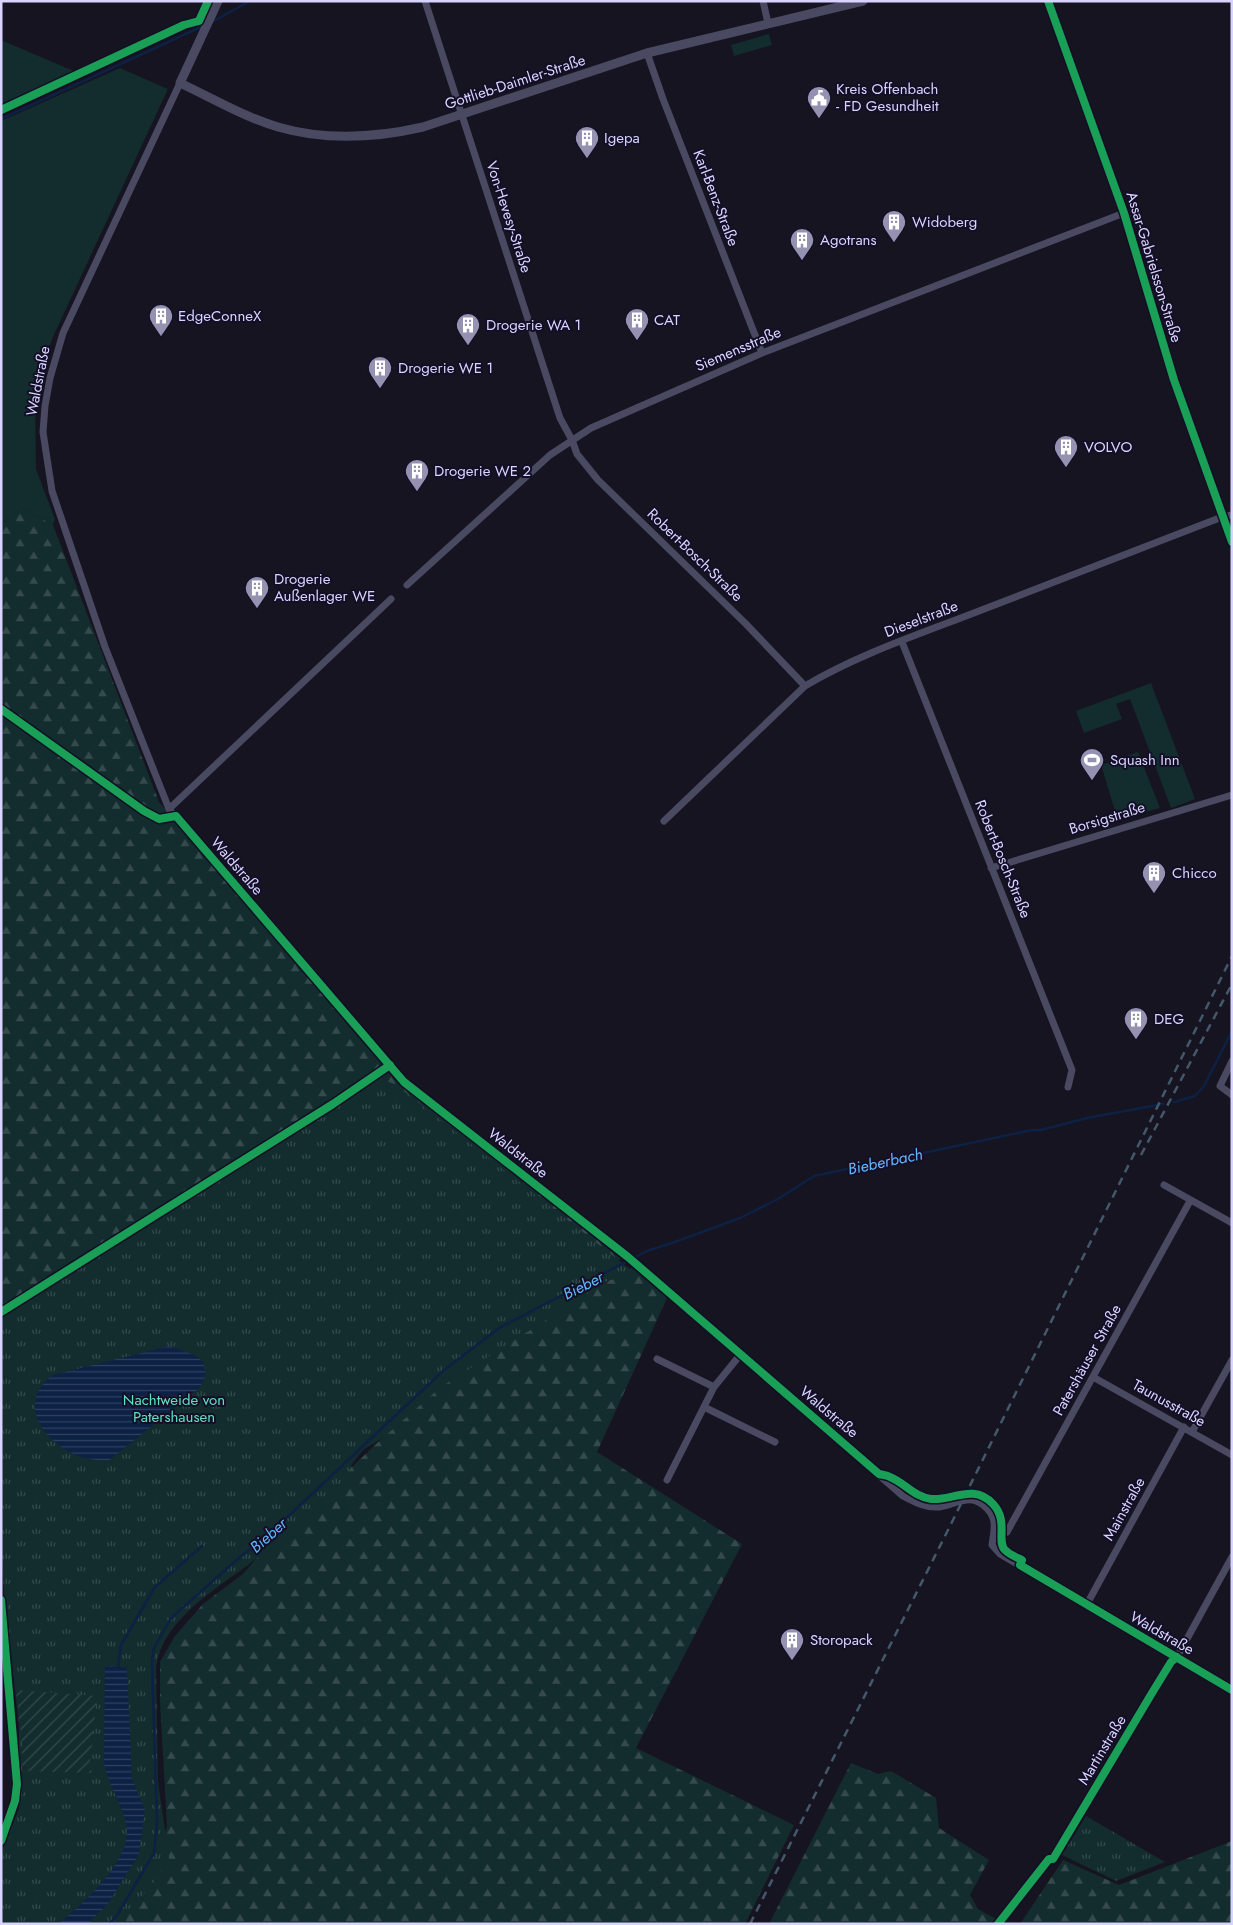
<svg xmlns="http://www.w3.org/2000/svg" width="1233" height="1925" font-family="Jost,sans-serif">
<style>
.grass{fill:#132c2d}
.forest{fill:url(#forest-firs)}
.park{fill:url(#park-tufts)}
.garden{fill:url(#garden-furrows)}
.water{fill:url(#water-rules)}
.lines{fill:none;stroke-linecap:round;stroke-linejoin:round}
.stream{stroke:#0d2144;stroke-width:2.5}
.minor{stroke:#4a4962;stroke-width:7}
.tertiary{stroke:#4a4962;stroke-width:9}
.rail{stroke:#43596b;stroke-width:2.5;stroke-dasharray:8 6;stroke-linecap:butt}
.cycleway-casing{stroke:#130f26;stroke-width:11}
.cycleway{stroke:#1a9f57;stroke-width:8}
.labels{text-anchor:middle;stroke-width:4;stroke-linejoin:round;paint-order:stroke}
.street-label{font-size:15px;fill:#d9d4ff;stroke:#130f26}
.poi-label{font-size:15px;fill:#d9d4ff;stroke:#130f26;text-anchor:start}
.park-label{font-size:15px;fill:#5fe0c0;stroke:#130f26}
.water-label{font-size:16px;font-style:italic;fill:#62b6ff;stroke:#130f26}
</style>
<defs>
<pattern id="forest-firs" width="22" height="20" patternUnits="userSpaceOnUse" patternTransform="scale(1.25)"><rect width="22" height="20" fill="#132c2d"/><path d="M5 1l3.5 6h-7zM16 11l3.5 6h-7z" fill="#354a4c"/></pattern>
<pattern id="park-tufts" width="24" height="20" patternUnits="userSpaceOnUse" patternTransform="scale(1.25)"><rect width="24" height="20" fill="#132c2d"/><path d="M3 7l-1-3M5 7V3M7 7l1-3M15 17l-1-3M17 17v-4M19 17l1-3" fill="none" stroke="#354a4c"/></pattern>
<pattern id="garden-furrows" width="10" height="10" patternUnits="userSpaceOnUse" patternTransform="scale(1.25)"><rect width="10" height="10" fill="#132c2d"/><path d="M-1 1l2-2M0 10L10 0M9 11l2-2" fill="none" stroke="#354a4c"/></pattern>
<pattern id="water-rules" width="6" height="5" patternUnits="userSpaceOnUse" patternTransform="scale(1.25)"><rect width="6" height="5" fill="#0d2144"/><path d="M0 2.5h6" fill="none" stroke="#304060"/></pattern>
</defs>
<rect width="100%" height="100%" fill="#161421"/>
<path class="grass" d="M769,34L772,45L734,56L731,45Z
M1,40L76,72L58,81L67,85L1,114Z
M120,68L168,89L52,339L35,395L36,469L55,519L53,525L23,508L1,523V121Z
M1151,683L1195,799L1171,808L1130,699L1116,704L1122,719L1084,733L1076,711Z
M1138,752L1160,808L1124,818L1116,814L1101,765Z"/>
<path class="forest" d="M23,508L53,525L159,802L395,1080L621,1259L497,1325L1,1429V523Z
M632,1268L667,1298L597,1452L742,1544L636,1748L794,1825L745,1924H109L146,1883L167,1826L160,1702V1662L175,1636L203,1604L243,1574L261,1553L450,1374L507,1337Z
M851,1763L878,1774L891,1771L936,1798L939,1828L989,1860L970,1895L978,1909L1005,1924H769Z
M1232,1841V1924H1020L1063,1860L1119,1885Z"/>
<path class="park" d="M382,1079L396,1085L631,1270L621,1278L609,1280L441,1387L384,1437L363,1450L352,1464L345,1482L337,1493C307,1517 278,1542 248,1565C213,1591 163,1620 156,1667L158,1782L169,1858L154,1882L118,1924H1V1853L19,1808V1725L4,1594L1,1542V1318Z
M1086,1816L1165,1862L1116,1881L1062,1855Z"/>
<path class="garden" d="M16,1690L97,1696L90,1762L92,1773L22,1771V1743Z"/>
<path class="water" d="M169,1346C178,1349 189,1352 196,1356C210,1365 207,1382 196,1391L108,1461C95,1460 85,1459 73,1454C41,1439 17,1401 53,1375Z
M105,1666L127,1668L132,1779L145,1809L139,1854L108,1904L87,1924H59C83,1903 134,1860 126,1823C121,1802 108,1784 104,1763Z"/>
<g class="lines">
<path class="stream" d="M212,22L250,1
M1,119L203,26
M1174,1102L1195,1096L1204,1086L1232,1031
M118,1668L121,1645L155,1587L202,1546
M109,1924L116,1917L154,1853L157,1822L152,1661L154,1648L171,1618L240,1557L265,1538L444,1370L499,1328L647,1251L675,1242L740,1218L778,1199L814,1176L1032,1130H1041L1087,1118L1163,1104"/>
<path class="minor" d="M425,1L560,418L572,440L577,454L598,480L746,624L805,686
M763,1L768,23
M1048,1L1124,213L1174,380L1232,542
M647,53L663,99L762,353
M180,83L63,333L50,378L45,406L43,432L52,491L105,647L169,809L404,1082L628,1257L903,1496C914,1502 926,1508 939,1507C948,1506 957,1501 966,1500C978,1498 992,1509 994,1522C995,1529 993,1537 992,1545L1000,1554L1232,1690
M407,585L550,455L591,428L762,353L1124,213
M902,642L1072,1070L1068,1087
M169,809L391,599
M664,821L805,686C859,654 920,634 979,611C1060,580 1141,548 1222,517L1232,515
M991,868L1232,795
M1232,1061L1220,1086L1232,1095
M1164,1185L1232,1223
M657,1359L714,1387
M1093,1377L1232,1455
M704,1407L775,1442
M1192,1432L1232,1360
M667,1480L714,1387L740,1355
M1007,1532L1190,1201
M1,1600L17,1784L15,1801L1,1841
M1087,1604L1184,1427
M1053,1859L1152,1693L1171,1662L1177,1657L1232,1557"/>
<path class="tertiary" d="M218,1L180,83C212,98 244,117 278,127C326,141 375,138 423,127L647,53L863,1"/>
<path class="rail" d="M1141,1155L1232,984
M750,1924L948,1530L1232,956"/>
<g class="cycleway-casing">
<path id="cycleway" d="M1048,1L1124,213L1174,380L1232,542
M1,110L184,25L199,21L208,1
M1,709L144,811L159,819L176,816L404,1082L628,1257L879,1474C883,1475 887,1475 890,1477C905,1483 914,1497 931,1499C953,1501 973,1483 993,1504C1009,1521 996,1541 1005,1550C1010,1555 1016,1557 1022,1560L1020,1565L1232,1690
M1,1312L333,1104L390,1065
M1,1600L17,1784L15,1801L1,1841
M998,1924L1049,1859H1053L1152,1693L1171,1662L1177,1657"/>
</g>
<use href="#cycleway" class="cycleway"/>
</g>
<defs>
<g id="civic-pin" transform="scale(1.25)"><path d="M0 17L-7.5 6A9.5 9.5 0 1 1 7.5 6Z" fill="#9591b1" stroke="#130f26"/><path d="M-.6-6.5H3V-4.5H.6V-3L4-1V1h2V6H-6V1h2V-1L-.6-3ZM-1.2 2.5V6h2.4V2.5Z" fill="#fff"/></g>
<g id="building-pin" transform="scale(1.25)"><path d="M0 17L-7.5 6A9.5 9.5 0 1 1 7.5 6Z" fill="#9591b1" stroke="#130f26"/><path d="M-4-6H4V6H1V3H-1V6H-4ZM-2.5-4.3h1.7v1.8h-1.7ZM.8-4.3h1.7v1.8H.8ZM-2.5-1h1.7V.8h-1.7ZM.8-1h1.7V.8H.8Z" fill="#fff"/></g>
<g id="stadium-pin" transform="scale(1.25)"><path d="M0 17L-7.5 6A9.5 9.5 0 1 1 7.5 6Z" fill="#9591b1" stroke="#130f26"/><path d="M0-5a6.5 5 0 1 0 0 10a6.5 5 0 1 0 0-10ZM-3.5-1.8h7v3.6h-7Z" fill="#fff"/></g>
</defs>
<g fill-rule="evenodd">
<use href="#civic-pin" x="819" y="98"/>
<use href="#building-pin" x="587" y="138"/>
<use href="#building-pin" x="894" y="222"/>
<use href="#building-pin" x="802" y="240"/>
<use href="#building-pin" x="161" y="316"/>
<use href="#building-pin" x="637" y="320"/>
<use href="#building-pin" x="468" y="325"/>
<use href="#building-pin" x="380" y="368"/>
<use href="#building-pin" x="1066" y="447"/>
<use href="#building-pin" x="417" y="471"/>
<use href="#building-pin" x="257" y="588"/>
<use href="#stadium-pin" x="1092" y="760"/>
<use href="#building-pin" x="1154" y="873"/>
<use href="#building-pin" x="1136" y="1019"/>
<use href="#building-pin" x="792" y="1640"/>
</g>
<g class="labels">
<g class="street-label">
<text transform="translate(515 82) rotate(-18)" y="5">Gottlieb-Daimler-Straße</text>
<text transform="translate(716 198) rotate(69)" y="5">Karl-Benz-Straße</text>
<text transform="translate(509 217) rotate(72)" y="5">Von-Hevesy-Straße</text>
<text transform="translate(1154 267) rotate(73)" y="5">Assar-Gabrielsson-Straße</text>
<text transform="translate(738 349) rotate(-23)" y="5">Siemensstraße</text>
<text transform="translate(38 381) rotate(-79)" y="5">Waldstraße</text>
<text transform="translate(695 555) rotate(44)" y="5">Robert-Bosch-Straße</text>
<text transform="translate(921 619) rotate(-21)" y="5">Dieselstraße</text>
<text transform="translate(1107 818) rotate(-17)" y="5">Borsigstraße</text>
<text transform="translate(1003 859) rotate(68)" y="5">Robert-Bosch-Straße</text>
<text transform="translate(237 866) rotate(49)" y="5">Waldstraße</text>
<text transform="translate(518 1153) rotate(38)" y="5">Waldstraße</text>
<text transform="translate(1087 1360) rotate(-61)" y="5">Patershäuser Straße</text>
<text transform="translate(1169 1403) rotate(29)" y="5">Taunusstraße</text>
<text transform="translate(829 1412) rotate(40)" y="5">Waldstraße</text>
<text transform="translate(1124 1509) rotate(-61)" y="5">Mainstraße</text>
<text transform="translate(1162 1633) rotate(30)" y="5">Waldstraße</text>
<text transform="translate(1102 1750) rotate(-59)" y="5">Martinstraße</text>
</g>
<g class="poi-label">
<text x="836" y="94">Kreis Offenbach<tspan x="836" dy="17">- FD Gesundheit</tspan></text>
<text x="604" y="143">Igepa</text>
<text x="912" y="227">Widoberg</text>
<text x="820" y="245">Agotrans</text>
<text x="178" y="321">EdgeConneX</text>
<text x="654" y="325">CAT</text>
<text x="486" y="330">Drogerie WA 1</text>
<text x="398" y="373">Drogerie WE 1</text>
<text x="1084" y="452">VOLVO</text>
<text x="434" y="476">Drogerie WE 2</text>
<text x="274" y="584">Drogerie<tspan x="274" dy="17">Außenlager WE</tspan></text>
<text x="1110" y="765">Squash Inn</text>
<text x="1172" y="878">Chicco</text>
<text x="1154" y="1024">DEG</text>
<text x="810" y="1645">Storopack</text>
</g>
<g class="park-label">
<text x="174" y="1405">Nachtweide von<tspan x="174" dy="17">Patershausen</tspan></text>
</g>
<g class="water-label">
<text transform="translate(885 1161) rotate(-12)" y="6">Bieberbach</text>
<text transform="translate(583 1285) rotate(-27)" y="6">Bieber</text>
<text transform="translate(268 1535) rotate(-42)" y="6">Bieber</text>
</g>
</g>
<rect width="1233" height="1925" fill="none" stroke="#d9d4ff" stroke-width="5"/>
</svg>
